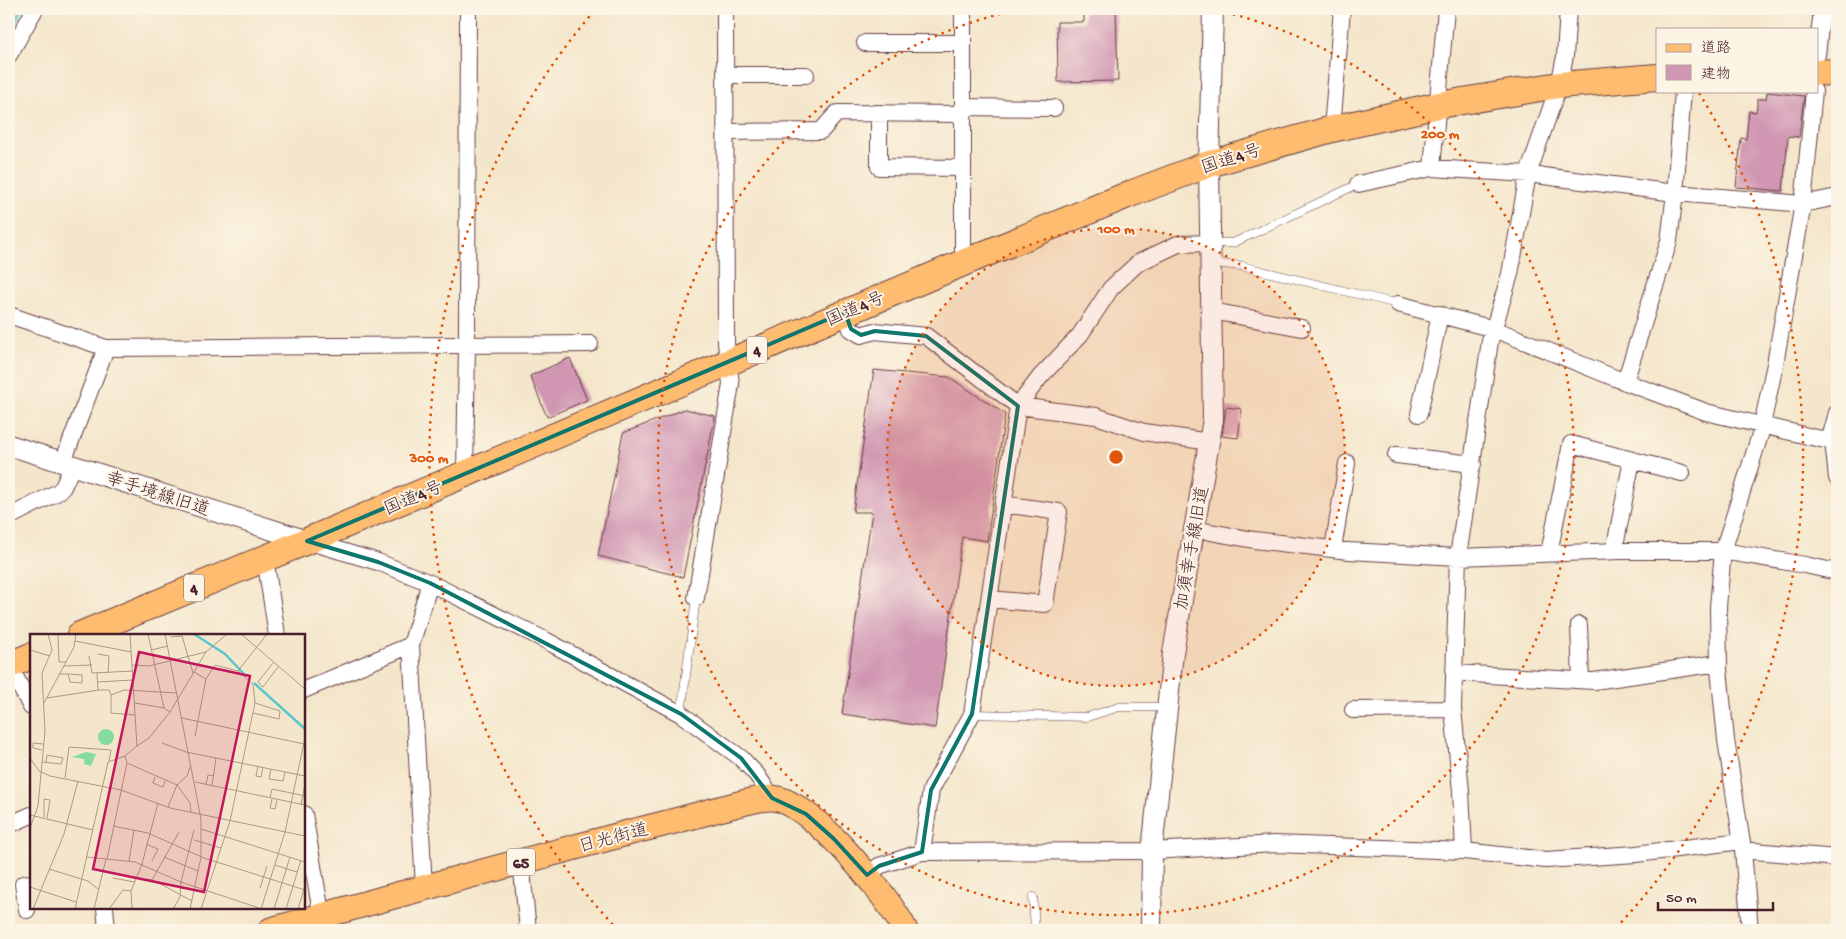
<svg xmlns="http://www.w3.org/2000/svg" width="1846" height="939" font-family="'Gochi Hand','Klee One',sans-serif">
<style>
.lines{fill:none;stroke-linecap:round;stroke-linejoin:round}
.stream{stroke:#59c7cd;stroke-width:4.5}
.building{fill:#d096b2}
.service-casing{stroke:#643d43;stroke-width:9}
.minor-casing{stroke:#643d43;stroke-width:18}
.tertiary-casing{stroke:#643d43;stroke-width:22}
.primary-casing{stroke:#643d43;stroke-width:27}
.trunk-casing{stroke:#643d43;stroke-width:28}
.service{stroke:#fff;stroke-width:8}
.minor{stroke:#fff;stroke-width:16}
.tertiary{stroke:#fff;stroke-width:20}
.primary{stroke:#febc70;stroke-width:25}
.trunk{stroke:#febc70;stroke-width:26}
.marked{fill:none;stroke:#0f766e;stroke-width:4;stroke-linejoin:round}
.ring{fill:none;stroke:#e0560e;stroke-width:2.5;stroke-dasharray:2.5 5}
.labels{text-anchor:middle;stroke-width:4;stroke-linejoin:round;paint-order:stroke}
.shield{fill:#fcf5e5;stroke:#7f5f63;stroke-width:1}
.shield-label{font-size:16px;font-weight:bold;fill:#4a1f2b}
.street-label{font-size:18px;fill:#4a1f2b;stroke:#fcf5e5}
.inset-river{fill:none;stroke:#59c7cd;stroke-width:2.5}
.inset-road{fill:none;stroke:#b0968b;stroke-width:1}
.view{fill:#c2185b;fill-opacity:0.15;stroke:#c2185b;stroke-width:2.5}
.inset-edge{fill:none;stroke:#4a1f2b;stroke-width:2.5}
.centre{fill:#e0560e;stroke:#fcf5e5;stroke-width:2.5}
.ring-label{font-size:15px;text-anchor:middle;font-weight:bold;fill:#e0560e;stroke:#fcf5e5;stroke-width:4;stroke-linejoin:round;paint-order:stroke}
</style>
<rect width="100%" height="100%" fill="#fcf5e5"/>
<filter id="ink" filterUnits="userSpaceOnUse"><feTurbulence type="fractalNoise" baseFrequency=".02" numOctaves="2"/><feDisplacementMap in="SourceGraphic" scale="10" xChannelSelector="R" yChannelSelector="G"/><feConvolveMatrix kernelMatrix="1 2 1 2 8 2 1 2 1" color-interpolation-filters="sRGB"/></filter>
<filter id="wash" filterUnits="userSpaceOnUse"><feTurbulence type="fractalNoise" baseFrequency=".0096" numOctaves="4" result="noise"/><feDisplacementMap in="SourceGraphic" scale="20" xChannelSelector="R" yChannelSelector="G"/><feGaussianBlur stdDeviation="1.12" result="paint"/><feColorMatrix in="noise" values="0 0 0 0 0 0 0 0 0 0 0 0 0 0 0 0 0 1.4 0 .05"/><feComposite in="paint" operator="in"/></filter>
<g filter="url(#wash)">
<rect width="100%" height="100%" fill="#f4e6cb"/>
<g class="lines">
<path class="stream" d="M9,31L22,9"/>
</g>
<g id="blocks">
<path class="building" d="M1084,9H1116L1118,81L1058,82L1057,22H1084Z
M1767,92L1804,96L1799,137L1788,136L1783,191L1736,187L1741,138L1746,139L1749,111L1756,112L1758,99H1766Z
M570,358L587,400L547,417L530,376Z
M874,370L949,377L1005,414L987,541L962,537L935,728L842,714L872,512H853Z
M1226,407L1242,409L1238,438L1222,436Z
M685,409L715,416L683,577L598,556L623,433Z"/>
</g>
</g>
<g filter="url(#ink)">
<use href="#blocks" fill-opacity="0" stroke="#643d43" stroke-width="1"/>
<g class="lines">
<g class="service-casing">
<path id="service" d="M1211,243H1233L1358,184
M1212,263L1242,266L1398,304
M681,714L696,598
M972,714L1087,717L1119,707H1166
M1033,897L1035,930"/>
</g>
<g class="minor-casing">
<path id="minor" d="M865,43H962
M9,55L35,9
M1817,55L1822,9
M725,75H806
M962,107L1054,108
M879,113V167L962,168
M1332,129L1342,9
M726,132L821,131L837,113L962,114
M1432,168L1446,9
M1358,184L1432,168L1528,174L1675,193L1803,204L1837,197
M963,263V9
M1398,304L1494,329L1615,378L1706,412L1833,442
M1212,311L1302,328
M845,312L851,329L861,335L875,331L926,336L1018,406L1096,416L1144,432L1209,442
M9,315L106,348L63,462
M106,348L590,344
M1625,382L1669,241L1675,193L1683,91
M1837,413L1832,431L1837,478
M1419,414L1440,314
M1396,455L1473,464
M465,475L467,344L468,9
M9,517L58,492L63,487L73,465
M1194,529L1254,540L1349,551L1458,557L1620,551H1723L1805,565L1837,572
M307,541L378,562L430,583L547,641L681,714L741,758L757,775L772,798
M1333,549L1347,463
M1614,551L1632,460
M1549,553L1571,444L1682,473
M265,558L277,635
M696,598L731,384L726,343L725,9
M989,599L1045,604L1059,512L1003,504
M1579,625L1581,680
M411,645L424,888
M9,665L31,707
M1454,673L1594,681L1719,663
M304,690L411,645L430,583
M1353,710L1453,709
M304,814L324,930
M9,825L31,815
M1743,850L1837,858
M1464,851L1461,791L1453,709L1458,557L1490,341L1510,274L1528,174L1559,85L1565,56L1568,9
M922,852L931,790L972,714L1018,406L1040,377L1080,335L1111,288L1138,263L1178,244L1211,243
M521,862L528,930
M867,875L879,866L922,852L1152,851L1275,844L1464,851L1546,860L1636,854L1742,841
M105,908L107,930
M27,910L23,884L31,883
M1750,930L1743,850L1726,740L1719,669L1718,607L1723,551L1760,435L1775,364L1803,204L1814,91"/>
</g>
<g class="tertiary-casing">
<path id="tertiary" d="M9,445L307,541
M1151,930L1152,851L1173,653L1213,419L1209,164L1213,9"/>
</g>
<g class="primary-casing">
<path id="primary" d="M271,930C392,896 514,863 635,831C664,824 694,816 723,808C736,805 757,798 771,798C809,798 889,897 905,930"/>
</g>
<g class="trunk-casing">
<path id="trunk" d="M1817,72L1837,73
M80,635L307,541L963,263L1125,196L1209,164L1332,129L1439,105L1559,85L1657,77
M9,665L31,656"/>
</g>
<use href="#service" class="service"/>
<use href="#minor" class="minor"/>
<use href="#tertiary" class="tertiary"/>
<use href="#primary" class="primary"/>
<use href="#trunk" class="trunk"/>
</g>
</g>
<path class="marked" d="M845,312L851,329L861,335L875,331L926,336L1018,406L972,714L931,790L922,852L879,866L867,875L834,839L806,814L772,798L741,758L681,714L430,583L378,562L307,541Z"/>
<circle cx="1116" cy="457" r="229" fill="#e0560e" fill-opacity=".12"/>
<g class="ring">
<circle cx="1116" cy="457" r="229"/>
<path d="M1211 9A458 458 0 1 1 1021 9"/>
<path d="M618 930A687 687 0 0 1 594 11M1699 93A687 687 0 0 1 1614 930"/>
</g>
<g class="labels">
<g class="shield">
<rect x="747" y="336.5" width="20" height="27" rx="4"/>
<rect x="184" y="574.5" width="20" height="27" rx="4"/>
<rect x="507" y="848.5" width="28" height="27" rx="4"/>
</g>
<g class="shield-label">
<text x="757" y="356">4</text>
<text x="194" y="594">4</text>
<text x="521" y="868">65</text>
</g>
<g class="street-label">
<text transform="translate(1231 158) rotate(-18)" y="6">国道4号</text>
<text transform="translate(855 308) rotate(-23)" y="6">国道4号</text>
<text transform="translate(158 493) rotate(18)" y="6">幸手境線旧道</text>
<text transform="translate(413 497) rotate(-23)" y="6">国道4号</text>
<text transform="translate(1191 548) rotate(-80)" y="6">加須幸手線旧道</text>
<text transform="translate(613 837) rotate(-15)" y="6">日光街道</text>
</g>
</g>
<g transform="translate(30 634)">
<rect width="275" height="275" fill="#f4e6cb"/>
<path d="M68 103a8 8 0 1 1 16 0a8 8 0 1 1-16 0ZM56,118L66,120L61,132L54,130V125L42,123Z" fill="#86db9e"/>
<path class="inset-river" d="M164,0L195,20L214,40M224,49L275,95"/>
<path class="inset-road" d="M28,0L29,28H36M118,0L134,74L140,78M135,0L171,185V223L160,275M211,0L275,55M141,3L152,2L163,39M45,7L101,18M0,16L20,22M121,16L138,12M68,20L79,22L78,39M59,22L62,39L103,37M243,29L228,48L233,53L248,33M102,31L119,32L176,18M34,32L62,31M164,38L176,45L185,31L208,37L237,0M67,39L68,56M29,40H38L52,41V49L40,48L38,40M67,48L103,46M17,64L69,56H79L81,61M14,69L44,13L46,0M105,69L134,74M223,79L249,85L250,77L225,69M105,81L81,79V61L94,56L147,59M152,84L274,110M165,102L176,45M132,109L156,118L275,142M107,112L119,104L140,78L176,18L197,0M12,116L3,114V109L13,110M0,124L9,137L20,142L91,156L140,174L275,202M12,128L31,130L33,124L17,121L16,128M97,129L147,151L160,169L161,178M228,132L226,142L231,143L233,133M241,135L239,145L253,147L255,138M125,143L123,149L133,153L135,147M35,144L39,113L81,116L79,127M165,148L275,171M176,151L178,141L184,142M182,152L186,124M240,164L242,155L275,162M242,165L240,174L245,175L247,166M271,171L275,150M138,173L147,151L157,142L160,133M0,181L63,196M14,183V165L20,166L17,184M83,192L118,199L174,224L275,256M0,194L8,172L15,97L12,39L22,16L18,0M171,195L275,228M164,206L191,214M116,210L128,215L122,227M57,223L105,228L151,248L232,275M134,223L168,237M77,225L97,129L95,122M99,227L104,196M245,231L267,238M19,235L58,247L68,255M83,244L104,248M115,245L123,246L162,267M122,246L149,198M0,253L46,268M230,254L237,232M3,275L34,200L48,147M45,275L78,128L95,122L107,112L100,0M64,275L76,225M79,275L93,256L101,257M102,275L101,257L112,230L128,169M143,275L150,263L151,248L164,196M171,275L200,187L225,69L223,50L208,37M231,275L255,198L275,104M244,275L260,223M256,275L271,226M268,275L275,252"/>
<path class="view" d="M109,18L220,42L174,258L63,235Z"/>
<rect width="275" height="275" class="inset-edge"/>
</g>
<circle cx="1116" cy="457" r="8" class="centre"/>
<g class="ring-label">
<text x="1440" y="138">200 m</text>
<text x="1116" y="233">100 m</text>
<text x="429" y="462">300 m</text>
</g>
<rect width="1846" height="939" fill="none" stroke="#fcf5e5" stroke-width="30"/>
<rect x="1656" y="28" width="162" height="65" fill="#fcf5e5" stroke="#b59f9b"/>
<rect x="1666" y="44" width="25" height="8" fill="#febc70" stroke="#b59f9b"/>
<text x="1701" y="52" font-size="15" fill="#4a1f2b">道路</text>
<rect x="1666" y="65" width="25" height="15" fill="#d096b2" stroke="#b59f9b"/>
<text x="1701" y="78" font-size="15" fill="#4a1f2b">建物</text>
<path d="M1658 902v8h115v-8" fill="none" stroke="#4a1f2b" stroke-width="2.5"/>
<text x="1666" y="902" font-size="15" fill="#4a1f2b" stroke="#fcf5e5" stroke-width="4" paint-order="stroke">50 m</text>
</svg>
